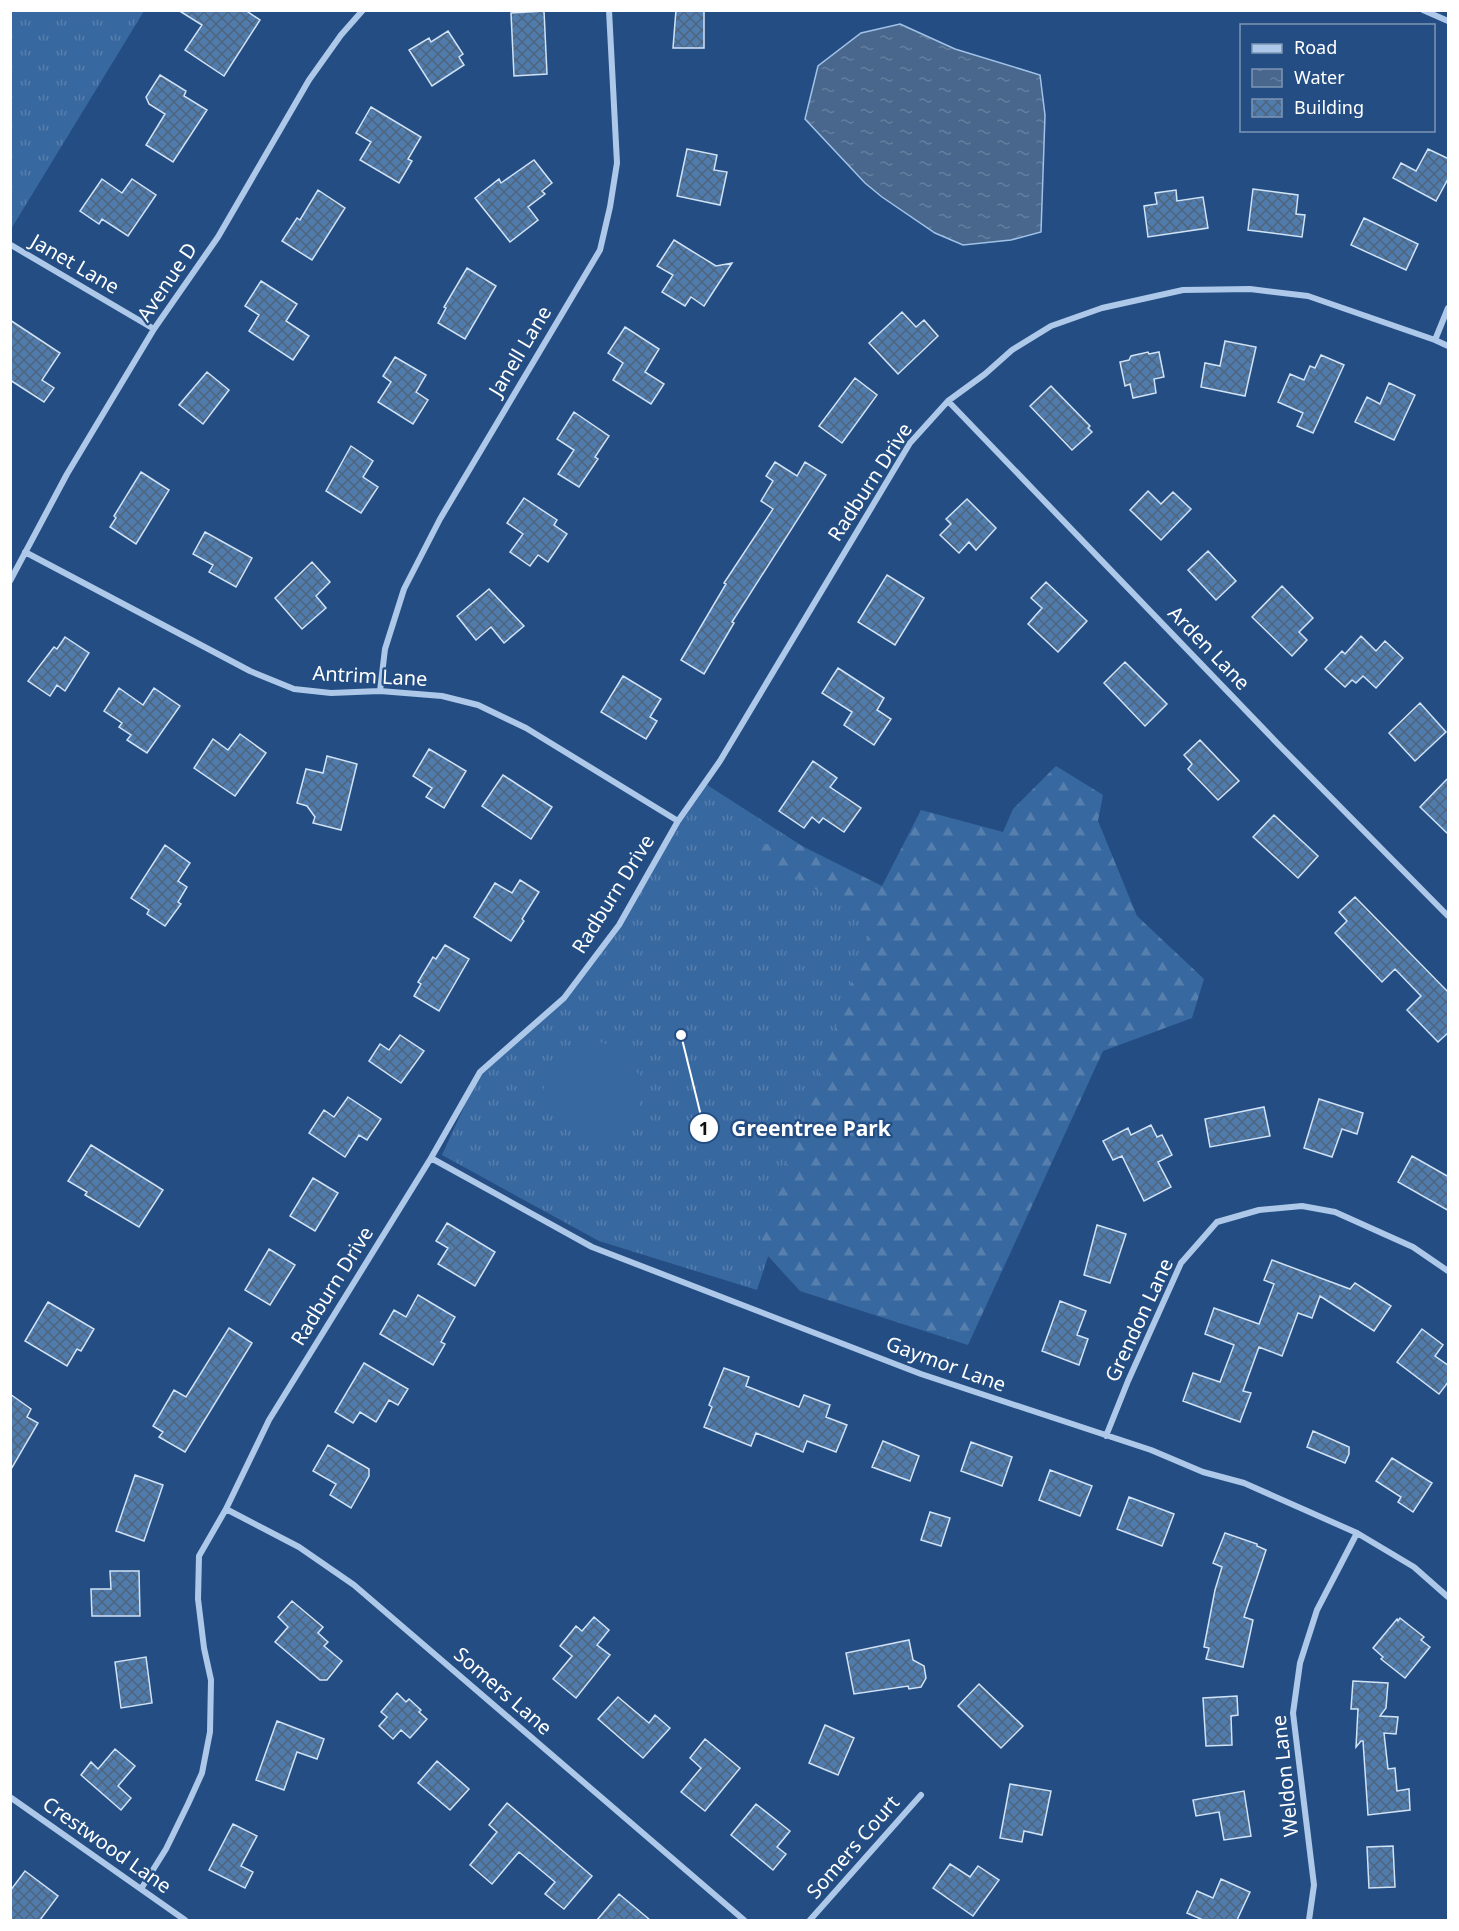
<svg xmlns="http://www.w3.org/2000/svg" width="1459" height="1931" font-family="'Noto Sans',sans-serif">
<style>
.grass{fill:url(#grass-tufts)}
.forest{fill:url(#forest-firs)}
.garden{fill:#3868a0}
.water{fill:url(#water-ripples);stroke:#a1c2e8;stroke-width:1.5}
.building{fill:url(#building-cross-hatch);stroke:#d0e2f6;stroke-width:1.5}
.lines{fill:none;stroke-linecap:round;stroke-linejoin:round}
.minor{stroke:#adc8e8;stroke-width:6}
.labels{text-anchor:middle;stroke-width:4.5;stroke-linejoin:round;paint-order:stroke}
.street-label{font-size:20px;fill:#fff;stroke:#244e83}
.leader{fill:none;stroke:#fff;stroke-width:2}
.callout-dot{fill:#fff;stroke:#244e83;stroke-width:2}
.mark-label{font-size:18px;text-anchor:middle;font-weight:bold;fill:#111}
.callout-label{font-size:21px;text-anchor:middle;font-weight:bold;fill:#fff;stroke:#244e83;stroke-width:4.5;stroke-linejoin:round;paint-order:stroke}
</style>
<defs>
<pattern id="grass-tufts" width="24" height="20" patternUnits="userSpaceOnUse" patternTransform="scale(1.5)"><rect width="24" height="20" fill="#3868a0"/><path d="M3 7l-1-3M5 7V3M7 7l1-3M15 17l-1-3M17 17v-4M19 17l1-3" fill="none" stroke="#567fae"/></pattern>
<pattern id="forest-firs" width="22" height="20" patternUnits="userSpaceOnUse" patternTransform="scale(1.5)"><rect width="22" height="20" fill="#3868a0"/><path d="M5 1l3.5 6h-7zM16 11l3.5 6h-7z" fill="#567fae"/></pattern>
<pattern id="water-ripples" width="26" height="14" patternUnits="userSpaceOnUse" patternTransform="scale(1.5)"><rect width="26" height="14" fill="#49678d"/><path d="M2 4q2-2 4 0t4 0M15 11q2-2 4 0t4 0" fill="none" stroke="#647e9e"/></pattern>
<pattern id="building-cross-hatch" width="8" height="8" patternUnits="userSpaceOnUse" patternTransform="scale(1.5)"><rect width="8" height="8" fill="#507bad"/><path d="M0 0l8 8M0 8l8-8" fill="none" stroke="#4e647c"/></pattern>
</defs>
<rect width="100%" height="100%" fill="#244e83"/>
<path class="grass" d="M11,10L144,11L11,229L10,11Z
M704,783L885,899L757,1290L599,1241L442,1155L480,1072L564,998L619,925Z"/>
<path class="forest" d="M1056,766L1103,795L1098,821L1137,916L1204,979L1192,1018L1103,1051L968,1345L800,1291L758,1245L873,922L746,849L788,839L882,886L921,810L1003,832L1013,809Z"/>
<path class="garden" d="M597,1041L620,1049L640,1077L639,1107L629,1124L603,1143L540,1105C544,1082 553,1060 574,1047C580,1044 590,1043 597,1041Z"/>
<path class="water" d="M900,24L955,49L1040,75L1045,115L1041,232L1011,240L963,245L935,233L882,197L865,183L805,119L818,66L861,33Z"/>
<path class="building" d="M178,10H245L260,20L224,76L185,50L202,25Z
M676,10H704V48H673Z
M544,11L547,74L514,76L511,13Z
M448,31L463,54L459,57L464,65L432,86L409,50L429,38L431,42Z
M160,75L186,91L184,96L207,110L173,162L146,145L165,114L149,104L146,97Z
M371,107L421,137L408,159L412,161L399,183L360,160L371,142L356,133Z
M687,149L717,155L714,170L727,172L720,205L677,196Z
M1428,149L1449,159V177L1436,201L1393,178L1401,163L1416,171Z
M534,160L552,183L542,191L545,194L528,207L538,220L510,242L475,198L499,179L501,183Z
M102,179L122,193L132,179L156,195L128,236L102,219L99,224L80,211Z
M1253,189L1298,195L1296,214L1305,215L1302,237L1248,230Z
M318,190L345,208L312,260L282,241L297,218L300,220Z
M1176,190L1177,201L1203,197L1208,228L1148,237L1144,206L1157,204L1155,193Z
M1364,218L1418,244L1406,270L1351,245Z
M674,240L716,266L732,263L704,306L691,297L685,306L662,292L673,275L657,266Z
M467,268L496,286L465,339L438,323L446,308L444,307Z
M261,281L297,304L286,321L309,336L293,360L249,331L259,315L245,306Z
M902,312L916,327L924,320L938,336L898,374L869,343Z
M10,320L60,353L42,380L54,388L44,402L10,380Z
M625,327L659,349L645,372L664,384L651,404L613,380L623,363L608,353Z
M1225,341L1256,347L1245,396L1201,387L1205,363L1220,366Z
M1148,352L1149,354L1159,352L1164,377L1154,379L1156,393L1133,398L1130,384L1125,386L1120,362L1129,360L1131,356Z
M1321,355L1344,365L1313,433L1297,426L1303,413L1278,402L1290,374L1304,380L1310,366L1315,368Z
M395,357L426,375L416,392L428,400L413,424L378,402L391,382L383,376Z
M207,372L229,390L203,424L179,405Z
M855,378L877,395L842,443L819,426Z
M1389,383L1415,395L1394,440L1355,422L1367,397L1380,404Z
M1051,386L1090,426L1088,428L1092,432L1072,450L1030,406Z
M574,412L609,436L595,457L598,459L579,487L558,474L574,450L557,439Z
M351,446L373,461L363,477L378,487L361,513L326,491Z
M775,462L797,476L805,462L826,475L732,622L734,623L704,674L681,660L726,584L724,583L773,509L761,501L773,481L766,476Z
M141,472L169,490L136,544L110,527L116,518L114,516Z
M1148,491L1161,504L1173,492L1191,509L1161,540L1130,510Z
M524,498L557,520L554,525L567,534L548,562L538,555L530,566L510,552L523,534L507,523Z
M967,499L996,528L976,550L969,542L959,553L940,535L951,524L946,519Z
M205,532L252,558L236,587L209,572L213,565L193,554Z
M1208,551L1236,581L1216,600L1188,570Z
M312,562L330,582L316,596L326,608L302,629L275,598Z
M887,575L924,598L895,645L858,622Z
M1046,582L1087,621L1058,652L1028,624L1042,608L1031,598Z
M1282,586L1313,618L1299,632L1307,640L1292,656L1252,617Z
M489,589L524,626L504,643L491,627L476,640L457,616Z
M1361,636L1376,651L1385,641L1403,658L1376,688L1363,676L1356,683L1352,680L1345,687L1325,669L1342,651L1345,654Z
M65,637L89,653L65,691L57,685L50,696L28,681L54,647L57,649Z
M1125,662L1167,704L1145,726L1104,683Z
M838,668L884,698L877,710L891,719L874,745L844,725L852,712L822,693Z
M623,676L661,699L650,717L657,721L646,739L601,712Z
M119,688L143,705L154,688L180,706L147,753L127,740L131,735L119,727L122,723L104,711Z
M1420,703L1446,732L1415,761L1389,733Z
M240,734L266,753L235,796L194,768L213,739L228,750Z
M1200,740L1239,781L1218,800L1188,769L1192,764L1184,755Z
M429,749L466,771L444,808L426,797L432,788L413,776Z
M327,756L357,764L341,830L313,823L315,817L307,806L297,803L306,769L323,773Z
M813,761L837,778L830,787L861,808L844,832L823,818L819,823L812,817L804,828L779,811Z
M503,775L552,807L531,839L482,806Z
M1449,777V835L1420,807Z
M1274,815L1318,856L1298,878L1253,837Z
M165,845L190,863L178,881L187,887L178,902L181,904L165,926L147,914L149,910L131,898Z
M520,880L539,892L522,919L524,921L511,941L474,917L495,883L512,893Z
M1355,897L1449,993V1032L1438,1042L1407,1010L1421,996L1395,969L1382,982L1335,933L1347,921L1339,912Z
M445,945L469,959L439,1011L414,996L421,984L418,982L433,957L436,959Z
M400,1035L424,1051L401,1083L369,1061L380,1044L389,1050Z
M348,1097L381,1119L367,1140L359,1135L345,1157L309,1133L324,1110L334,1117Z
M1319,1099L1363,1113L1357,1134L1342,1129L1332,1157L1304,1148Z
M1264,1107L1270,1136L1210,1147L1205,1119Z
M1151,1125L1157,1137L1162,1135L1172,1155L1158,1162L1171,1187L1144,1201L1122,1156L1113,1160L1103,1141L1128,1128L1131,1135Z
M91,1145L163,1190L139,1227L85,1195L87,1192L68,1181Z
M1412,1156L1449,1177V1211L1398,1182Z
M313,1178L338,1193L315,1231L290,1216Z
M447,1223L495,1252L475,1286L438,1264L448,1248L436,1241Z
M1097,1225L1126,1234L1110,1283L1084,1275Z
M269,1249L295,1265L270,1305L245,1290Z
M1272,1260L1350,1289L1355,1283L1391,1306L1374,1331L1320,1296L1312,1318L1298,1313L1282,1356L1259,1347L1243,1391L1251,1393L1240,1422L1183,1401L1193,1373L1220,1382L1234,1345L1205,1334L1214,1308L1259,1324L1274,1284L1264,1280Z
M418,1295L455,1317L441,1342L445,1344L433,1365L380,1334L394,1310L406,1317Z
M1060,1301L1086,1311L1077,1335L1088,1339L1079,1365L1042,1351Z
M48,1302L94,1329L81,1351L77,1349L67,1366L25,1341Z
M229,1328L252,1343L185,1452L159,1437L163,1432L153,1426L174,1390L186,1397Z
M1422,1329L1443,1345L1435,1356L1449,1366V1381L1439,1394L1397,1362Z
M364,1363L408,1389L398,1405L389,1400L376,1422L360,1412L353,1423L335,1412Z
M724,1368L749,1377L746,1386L799,1407L804,1395L830,1405L826,1417L847,1425L836,1452L807,1441L803,1452L756,1433L751,1446L704,1427L712,1407L709,1405Z
M10,1394L31,1409L27,1417L38,1423L10,1471Z
M1313,1431L1349,1447V1454L1345,1463L1307,1447Z
M883,1441L919,1456L910,1481L872,1467Z
M971,1442L1012,1457L1002,1486L961,1471Z
M328,1445L369,1469V1476L351,1508L330,1495L336,1484L313,1471Z
M1392,1458L1432,1483L1413,1512L1398,1502L1401,1497L1376,1481Z
M1050,1470L1092,1486L1080,1516L1039,1500Z
M135,1475L163,1485L144,1541L116,1531Z
M1129,1497L1174,1514L1162,1546L1117,1529Z
M930,1512L950,1518L941,1546L921,1540Z
M1225,1533L1257,1544V1546L1266,1550L1244,1617L1253,1620L1243,1667L1206,1659L1209,1648L1204,1647L1215,1590L1222,1567L1213,1563Z
M110,1571H139L140,1616H92L91,1589H111Z
M292,1601L323,1627L318,1633L328,1642L324,1646L342,1661L327,1680H320L275,1642L288,1627L278,1617Z
M594,1617L609,1630L597,1645L610,1655L576,1698L553,1679L572,1656L560,1646L576,1626L582,1631Z
M1400,1618L1424,1637L1421,1640L1430,1647L1405,1678L1381,1659L1383,1657L1373,1648L1397,1619L1398,1621Z
M909,1640L913,1660L924,1666L926,1678L921,1687L909,1689L908,1686L854,1694L846,1653Z
M146,1657L152,1703L121,1708L115,1662Z
M1353,1681L1388,1683L1386,1708L1380,1716L1398,1717L1396,1734L1384,1733L1388,1769L1395,1768L1397,1791L1409,1789L1410,1810L1368,1815L1363,1741H1361L1356,1747L1358,1709H1351Z
M979,1684L1023,1726L1001,1748L958,1706Z
M397,1693L406,1702L409,1699L421,1710L419,1712L427,1719L410,1738L401,1730L393,1739L379,1726L387,1717L381,1712Z
M1237,1696L1238,1715L1231,1716L1232,1745L1206,1746L1203,1698Z
M618,1697L649,1723L655,1715L670,1728L643,1758L598,1719Z
M277,1721L324,1739L317,1759L297,1752L284,1790L256,1780Z
M825,1725L854,1738L838,1775L809,1763Z
M705,1739L740,1768L705,1811L681,1792L701,1768L690,1758Z
M115,1749L135,1766L118,1786L131,1798L121,1810L81,1775L91,1762L98,1769Z
M437,1761L469,1789L450,1810L418,1783Z
M1010,1784L1051,1791L1042,1835L1024,1831L1022,1842L1000,1838Z
M1244,1791L1251,1836L1224,1840L1219,1812L1196,1816L1193,1800Z
M507,1803L592,1876L564,1909L545,1894L555,1882L519,1852L492,1884L470,1865L497,1832L489,1825Z
M756,1804L790,1831L777,1847L786,1854L773,1870L731,1835Z
M233,1824L257,1836L241,1866L253,1872L245,1888L209,1870Z
M1393,1846L1395,1887L1369,1888L1367,1847Z
M950,1864L970,1877L978,1866L999,1880L973,1916L933,1888Z
M25,1871L58,1896L40,1920H10V1891Z
M1221,1879L1250,1892L1237,1920H1203L1187,1913L1197,1891L1213,1898Z
M619,1894L650,1920H597Z"/>
<g class="lines">
<path class="minor" d="M1423,10L1448,21
M11,245L154,329
M1435,340L1448,308
M948,401L1280,746L1448,916
M25,552L250,671L294,689L331,693L380,691L442,696L478,705L526,728L678,821
M10,581L67,474L154,329L218,237L309,80L341,35L363,10
M380,691L385,649L404,589L440,519L600,250L610,207L617,163L609,10
M431,1158L592,1247L921,1374L1151,1450L1203,1472L1244,1483L1357,1533L1414,1567L1448,1597
M1106,1436L1128,1381L1181,1263L1217,1222L1259,1210L1302,1206L1335,1212L1413,1247L1448,1271
M226,1509L299,1547L354,1585L744,1920
M10,1797L185,1920
M141,1889L166,1849L188,1804L202,1773L210,1732L211,1680L204,1648L198,1599L199,1556L226,1509L269,1420L431,1158L480,1072L564,998L619,925L678,821L720,761L910,443L948,401L985,374L1012,350L1051,326L1102,308L1183,290L1250,289L1308,296L1435,340L1448,346
M810,1920L921,1795
M1309,1920L1314,1885L1293,1713L1300,1663L1317,1610L1357,1533"/>
</g>
<g class="labels">
<g class="street-label">
<text transform="translate(75 264) rotate(30)" y="7">Janet Lane</text>
<text transform="translate(167 282) rotate(-56)" y="7">Avenue D</text>
<text transform="translate(520 351) rotate(-59)" y="7">Janell Lane</text>
<text transform="translate(870 482) rotate(-57)" y="7">Radburn Drive</text>
<text transform="translate(1209 648) rotate(46)" y="7">Arden Lane</text>
<text transform="translate(370 676) rotate(3)" y="7">Antrim Lane</text>
<text transform="translate(613 894) rotate(-58)" y="7">Radburn Drive</text>
<text transform="translate(332 1286) rotate(-58)" y="7">Radburn Drive</text>
<text transform="translate(1139 1320) rotate(-65)" y="7">Grendon Lane</text>
<text transform="translate(946 1364) rotate(20)" y="7">Gaymor Lane</text>
<text transform="translate(503 1691) rotate(41)" y="7">Somers Lane</text>
<text transform="translate(1285 1776) rotate(-96)" y="7">Weldon Lane</text>
<text transform="translate(107 1845) rotate(35)" y="7">Crestwood Lane</text>
<text transform="translate(853 1847) rotate(-49)" y="7">Somers Court</text>
</g>
</g>
<path class="leader" d="M681 1035L704 1128"/>
<g class="callout-dot">
<circle cx="681" cy="1035" r="6"/>
<circle cx="704" cy="1128" r="15"/>
</g>
<g class="mark-label">
<text x="704" y="1135">1</text>
</g>
<g class="callout-label">
<text x="811" y="1136">Greentree Park</text>
</g>
<rect width="1459" height="1931" fill="none" stroke="#ffffff" stroke-width="24"/>
<rect x="1240" y="24" width="195" height="108" fill="#244e83" stroke="#7c95b5" stroke-width="1.5"/>
<rect x="1252" y="44" width="30" height="9" fill="#adc8e8" stroke="#7c95b5" stroke-width="1.5"/>
<text x="1294" y="54" font-size="18" fill="#ffffff">Road</text>
<rect x="1252" y="69" width="30" height="18" fill="url(#water-ripples)" stroke="#7c95b5" stroke-width="1.5"/>
<text x="1294" y="84" font-size="18" fill="#ffffff">Water</text>
<rect x="1252" y="99" width="30" height="18" fill="url(#building-cross-hatch)" stroke="#7c95b5" stroke-width="1.5"/>
<text x="1294" y="114" font-size="18" fill="#ffffff">Building</text>
</svg>
